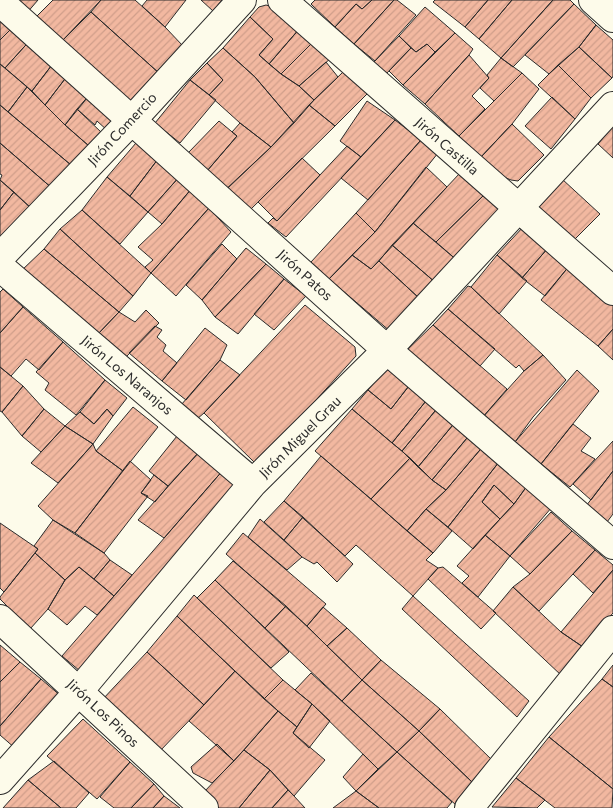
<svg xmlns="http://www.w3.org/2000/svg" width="613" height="808" font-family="Commissioner,sans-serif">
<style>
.building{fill:url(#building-hatch);stroke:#2b2b2b}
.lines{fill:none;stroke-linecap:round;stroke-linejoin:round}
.minor-casing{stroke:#2b2b2b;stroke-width:30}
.minor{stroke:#fdfbea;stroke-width:28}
.labels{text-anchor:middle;stroke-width:4;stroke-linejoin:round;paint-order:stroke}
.street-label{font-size:14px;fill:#2b2b2b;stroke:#fdfbea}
</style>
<defs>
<pattern id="building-hatch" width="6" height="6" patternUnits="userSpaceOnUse" patternTransform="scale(1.25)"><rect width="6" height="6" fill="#f2b8a0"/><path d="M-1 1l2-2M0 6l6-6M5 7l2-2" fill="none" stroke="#d09e8a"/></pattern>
</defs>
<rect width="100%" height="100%" fill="#fdfbea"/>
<path class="building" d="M12,0H38L26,14Z
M53,0H101L61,42L35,18Z
M101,0H135L165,27L183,46L160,74L91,12Z
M147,0H186L165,27L142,6Z
M201,0H222L213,11Z
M315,0H372L362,9L356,4L335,27L311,4Z
M372,0H394L354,44L335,27L356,4L362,9Z
M394,0H397L416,15L375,61L354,44Z
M435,0H488L465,27L433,2Z
M488,0H512L479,39L465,27Z
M512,0H553L501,58L479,39Z
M553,0H570L574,4L513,67L501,58Z
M574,4L596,25L579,47L549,74L525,55Z
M266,5L273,7L300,28L269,64L259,55L273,39L250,17L259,7Z
M425,7L455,33L435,52L427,44L416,52L399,36Z
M0,10L16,24L0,40Z
M91,12L160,74L131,106L61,42Z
M250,17L273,39L259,55L281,74L299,86L314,100L294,123L255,77L223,48Z
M16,24L34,36L5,68L0,64V40Z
M596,25L613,40V76L612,78L579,47Z
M300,28L314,41L281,74L269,64Z
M455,33L473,49L469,55L425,104L403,85Z
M34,36L58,57L32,91L5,68Z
M399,36L411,48L385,75L373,63Z
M314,41L331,58L299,86L281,74Z
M427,44L435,52L403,85L389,71L411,48L416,52Z
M579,47L612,78L591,98L558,65Z
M223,48L255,77L294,123L271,147L240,123L209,95L223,80L207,63Z
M469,55L489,78L472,96L485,109L459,136L425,104Z
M58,57L71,71L45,105L32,91Z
M501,58L522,73L494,101L480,88L489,78L487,75Z
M326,62L338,77L314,100L299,86Z
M207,63L223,80L209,95L190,80Z
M0,64L27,87L8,112L0,105Z
M558,65L591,98L575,119L538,85Z
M71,71L92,92L65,125L45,105Z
M343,72L368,93L335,126L309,105Z
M522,73L539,89L512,124L481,157L459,136Z
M190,80L216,100L180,143L155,123Z
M27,87L65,125L89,146L71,165L8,112Z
M92,92L121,117L108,131L97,121L95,125L77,109Z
M552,97L575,119L551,149L525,126Z
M367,101L395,120L361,157L340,141Z
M0,105L71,165L53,189L0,143Z
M309,105L335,126L248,212L224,191L271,147Z
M77,109L102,133L89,146L65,125Z
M395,120L421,140L368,200L341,178Z
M219,121L237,136L207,171L188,153Z
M240,123L271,147L228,188L207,171L237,136L232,132Z
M512,124L544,155L518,181L511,180L504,177L481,157Z
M613,126V158L598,144Z
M421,140L438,153L375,232L356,213Z
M0,143L53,189L33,210L0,180L2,175L0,174Z
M136,143L158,159L130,196L107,177Z
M347,146L361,157L286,237L268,223L273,218L277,221Z
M302,158L320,175L277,221L258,202Z
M158,159L180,176L148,212L130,196Z
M426,167L447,187L371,269L352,255L375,232Z
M460,173L487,192L436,242L413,223Z
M180,176L192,188L162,224L148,212Z
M107,177L148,212L120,244L82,210Z
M562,179L600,214L572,242L538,210L541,198Z
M0,180L14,192L0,210Z
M192,188L209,208L151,273L145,267L153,260L138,247L162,224Z
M14,192L33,210L0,243V210Z
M487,192L503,215L459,262L436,242Z
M209,208L231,232L176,296L151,273Z
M82,210L151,273L133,296L60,229Z
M356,213L375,232L329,279L311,262Z
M413,223L459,262L436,283L392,245Z
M524,226L548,248L522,278L497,255Z
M60,229L133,296L119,312L44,249Z
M222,244L237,259L202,300L186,285Z
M392,245L436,283L420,299L379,261Z
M246,248L266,264L215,317L202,300Z
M548,248L570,265L545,296L522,278Z
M44,249L119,312L97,335L21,271Z
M352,255L371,269L379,261L420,299L391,332L329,279Z
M497,255L527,281L499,314L471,287Z
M266,264L284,279L238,334L215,317Z
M570,265L613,305V329L598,346L541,300Z
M284,279L306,296L274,330L254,314Z
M468,286L471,287L543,355L524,371L519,365L516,368L448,309Z
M3,289L23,307L0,333V292Z
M305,305L355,347L356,356L258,464L254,462L204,413Z
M23,307L63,342L39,370L26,359L11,376L0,367V333Z
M448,309L495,349L480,366L433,325Z
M146,310L159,323L125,358L97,335L119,312L135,322Z
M433,325L507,389L482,418L406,351Z
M155,326L162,330L157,337L166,345L163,351L177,363L162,381L129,353Z
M205,328L227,345L220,360L186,400L162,381Z
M613,329V360L598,346Z
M63,342L105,380L76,415L45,390L49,383L36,372Z
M543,355L566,380L533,417L515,442L482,418L524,371Z
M220,360L240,375L204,413L197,419L181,405Z
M389,364L412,382L391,409L368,390Z
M0,367L23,386L2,412L0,411Z
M577,370L599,391L541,464L515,442Z
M105,380L127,398L113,416L107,409L94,424L80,412Z
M412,382L430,396L392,443L352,409L368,390L391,409Z
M23,386L44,409L22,436L2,412Z
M430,396L440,405L402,451L392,443Z
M440,405L457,420L418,467L402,451Z
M133,407L158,427L123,471L96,451Z
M44,409L65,426L41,452L22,436Z
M107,409L113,416L93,444L65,426L80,412L94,424Z
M352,409L410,458L371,499L315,451Z
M457,420L472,432L432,480L418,467Z
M573,424L591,438L581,451L595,459L570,487L541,464Z
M65,426L93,444L58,483L31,463Z
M472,432L485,444L446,490L432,480Z
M177,436L200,451L168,486L149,471Z
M613,441V471L591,500L573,484Z
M93,444L96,451L123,471L75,533L53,520L38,506Z
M485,444L499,462L448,527L426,509L446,490Z
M200,451L224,469L164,538L138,520Z
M321,456L433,553L426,560L438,568L413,596L356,545L345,556L284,501Z
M410,458L432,480L446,490L426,509L407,531L371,499Z
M130,461L151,480L141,493L148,496L104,553L75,533Z
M499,462L527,486L514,504L494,485L482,502L500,519L473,549L448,527Z
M224,469L234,485L80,671L62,656Z
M613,471V514L607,522L586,506Z
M154,475L168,486L155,502L141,493Z
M494,485L514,504L500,519L482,502Z
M527,486L552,507L510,556L485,535L514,504Z
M284,501L303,517L284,540L264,522Z
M426,509L452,531L433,553L407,531Z
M551,512L572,531L530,574L510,556Z
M303,517L353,564L337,582L317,562L314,564L302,557L284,540Z
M260,519L302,557L287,570L248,537Z
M53,520L104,553L110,560L94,579L79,567L65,580L35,553L38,549L34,546Z
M0,523L38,549L4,592L0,588Z
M572,531L595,550L539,611L513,587L530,574Z
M243,533L326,604L307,626L226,554Z
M485,535L510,556L478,597L462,583L469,576L457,566Z
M595,550L613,565V570L593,593L573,574Z
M35,553L65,580L48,609L30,629L0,599V597Z
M110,560L132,575L114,596L94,579Z
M233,561L286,606L265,628L215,580Z
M79,567L114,596L97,615L85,606L67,625L48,609L65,580Z
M443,567L496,613L481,629L428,579L438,568Z
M613,570V613L583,647L561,632Z
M215,580L289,652L271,668L197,598Z
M513,587L561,632L583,647L562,676L493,611Z
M194,595L283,680L264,699L177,616Z
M413,596L529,701L517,717L402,609Z
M286,606L362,680L342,701L265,628Z
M323,607L347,628L327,646L307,626Z
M177,616L235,671L204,705L147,652Z
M347,628L381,660L362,680L327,646Z
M0,645L20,662L0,682Z
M147,652L204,705L159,752L102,700Z
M381,660L440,709L419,731L362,680Z
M20,662L41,679L0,726V682Z
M613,665V687L602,679Z
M235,671L278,711L234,761L189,721Z
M311,673L397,752L378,769L312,704L295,690Z
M41,679L62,697L16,749L0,735V726Z
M602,679L613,687V789L549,737Z
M283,680L312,704L297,727L264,699Z
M362,680L419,731L397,752L342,701Z
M312,704L330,721L309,748L293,733Z
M440,709L493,761L473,783L419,731Z
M278,711L297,727L293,733L325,760L294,796L270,770L244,750Z
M83,719L130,762L97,799L47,756Z
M419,731L473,783L456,805L397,752Z
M549,737L613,789L612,808H555L516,778Z
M217,744L234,761L212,783L193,773L191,767Z
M244,750L270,770L239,808H219L203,793Z
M397,752L452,802L447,808H379L356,791Z
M363,754L378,769L356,791L343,777Z
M54,761L89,793L76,808H61L28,780Z
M130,762L154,784L131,808H114L100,797Z
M270,770L288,790L272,808H239Z
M516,778L545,800L537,808L492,807Z
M28,780L61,808H3Z
M154,784L164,796L153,808H131Z
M288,790L294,796L305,808H272Z
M356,791L379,808H333Z
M164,796L180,808H153Z"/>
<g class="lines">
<g class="minor-casing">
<path id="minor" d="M282,0L613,291
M593,0L613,18
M0,2L387,350L613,545
M0,257L132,120L242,0
M0,267L253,483
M0,619L204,808
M0,780L79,691L253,483L387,350L613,106
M469,808L613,630"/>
</g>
<use href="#minor" class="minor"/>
</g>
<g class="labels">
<g class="street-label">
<text transform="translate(122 129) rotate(-47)" y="5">Jirón Comercio</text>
<text transform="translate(447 146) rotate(41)" y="5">Jirón Castilla</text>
<text transform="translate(305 275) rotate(42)" y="5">Jirón Patos</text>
<text transform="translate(127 375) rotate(40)" y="5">Jirón Los Naranjos</text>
<text transform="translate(300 437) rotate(-45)" y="5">Jirón Miguel Grau</text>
<text transform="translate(103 713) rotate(43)" y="5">Jirón Los Pinos</text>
</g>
</g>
</svg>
